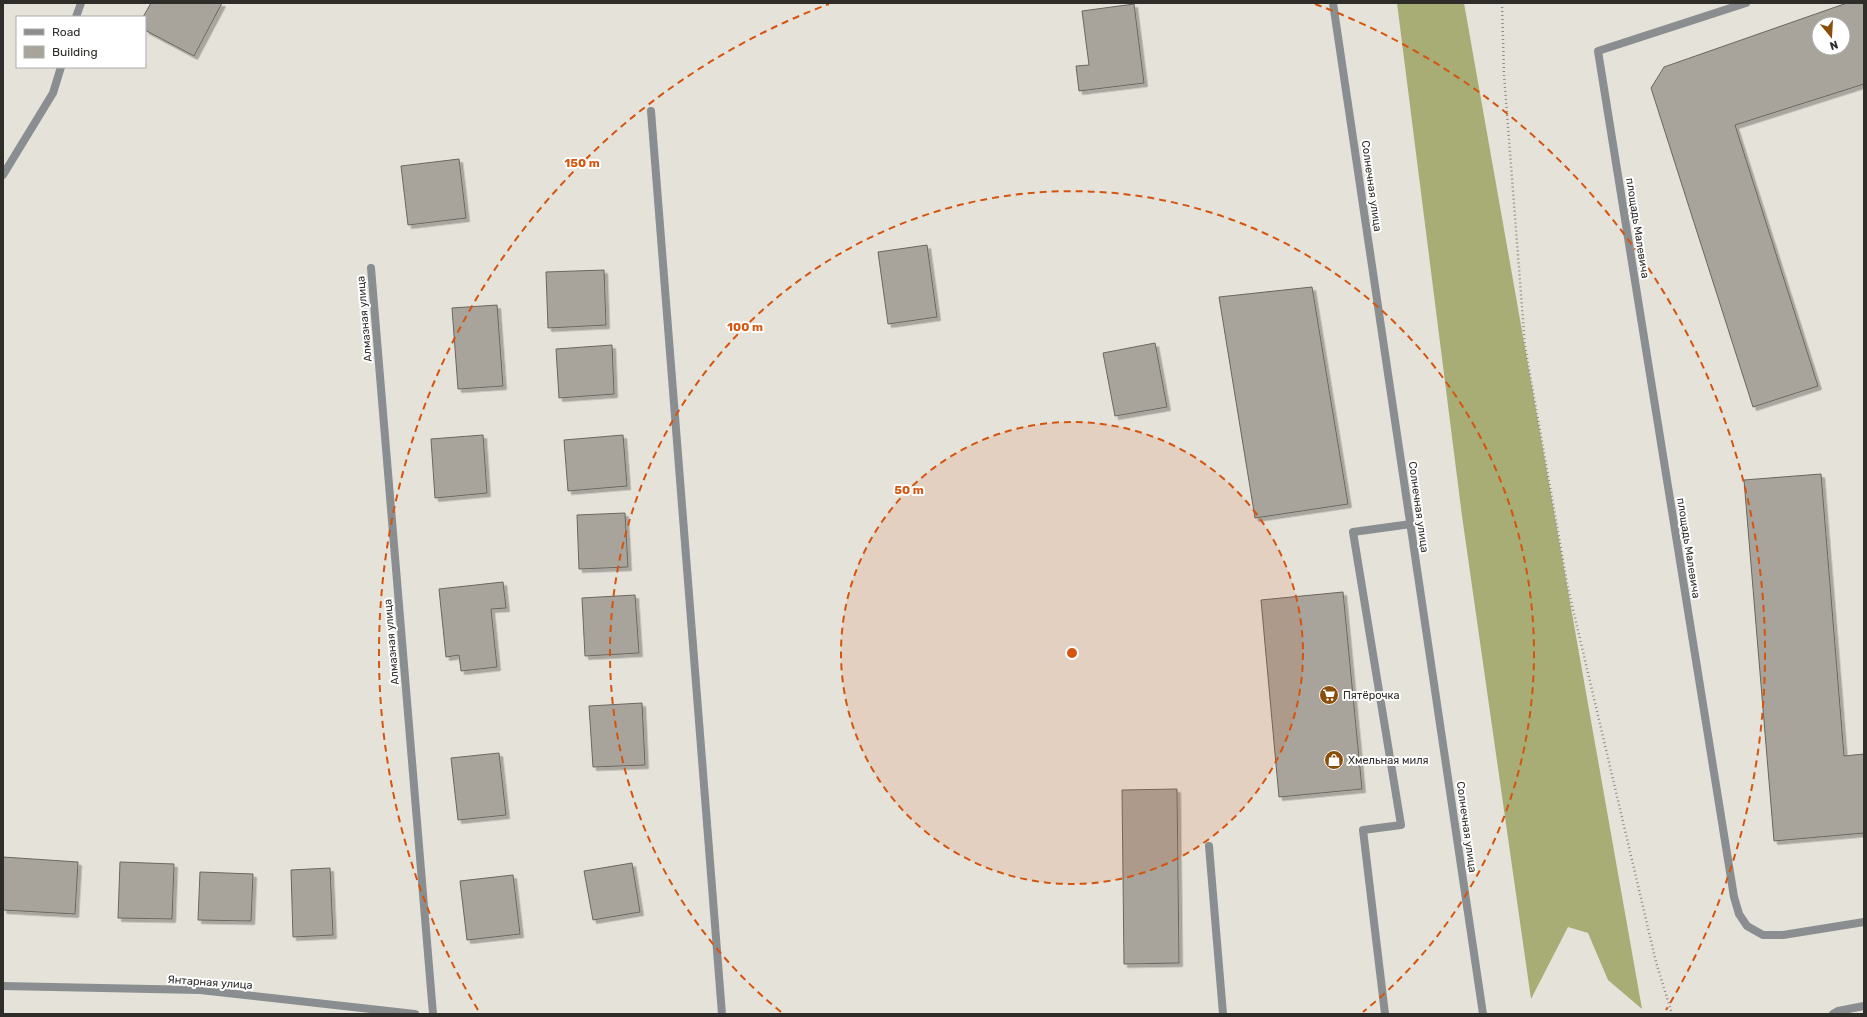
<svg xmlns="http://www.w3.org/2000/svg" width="1867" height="1017" font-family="Rubik,sans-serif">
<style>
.forest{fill:#a7ad74}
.building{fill:#a8a49c;stroke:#69675f;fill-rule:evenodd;filter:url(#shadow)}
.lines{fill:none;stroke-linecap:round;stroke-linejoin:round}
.path{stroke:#8e8c86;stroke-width:2.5;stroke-dasharray:1 3;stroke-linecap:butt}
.service{stroke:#8a8e90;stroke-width:8}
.minor{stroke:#8a8e90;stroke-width:8}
.tertiary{stroke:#8a8e90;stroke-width:8}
.ring{fill:none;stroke:#d5550f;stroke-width:2;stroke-dasharray:7 5}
.labels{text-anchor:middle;stroke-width:4;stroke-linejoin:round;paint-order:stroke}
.street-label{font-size:11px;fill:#2e2d2a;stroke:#fff}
.poi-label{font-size:11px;fill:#2e2d2a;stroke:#fff;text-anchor:start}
.centre{fill:#d5550f;stroke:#fff;stroke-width:2}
.ring-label{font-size:12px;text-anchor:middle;font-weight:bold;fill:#d5550f;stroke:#fff;stroke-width:4;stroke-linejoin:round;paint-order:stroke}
</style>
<defs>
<filter id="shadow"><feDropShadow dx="3.5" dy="3.5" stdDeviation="0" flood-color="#0004"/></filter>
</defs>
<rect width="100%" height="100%" fill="#e5e2d9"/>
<path class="forest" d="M1397,3H1464L1642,1009L1608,980L1588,933L1568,927L1531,999L1462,516Z"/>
<path class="building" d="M151,3H222L194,56L145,30V17H143Z
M1847,3H1864V84L1735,125L1818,386L1753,407L1651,88L1664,67ZM1819,24H1843V48H1819Z
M1134,4L1144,83L1079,91L1076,66L1089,65L1082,11Z
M459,159L466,218L408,225L401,166Z
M927,245L937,317L888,324L878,252Z
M604,270L606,325L548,328L546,272Z
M1312,287L1348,504L1255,518L1219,297Z
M497,305L503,386L458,389L452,308Z
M1155,343L1167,407L1115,416L1103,353Z
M612,345L614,394L559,398L556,349Z
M483,435L487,493L435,498L431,439Z
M623,435L627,486L568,491L564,440Z
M1821,474L1844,756L1864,754V833L1774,841L1744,480Z
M625,513L628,567L579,569L577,515Z
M503,582L506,608L491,609L497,667L461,671L459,655L446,657L439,589Z
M1343,592L1362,789L1279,797L1261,600Z
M635,595L639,653L585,656L582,598Z
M642,703L645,765L593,767L589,706Z
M499,753L506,815L458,820L451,758Z
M1177,789L1179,963L1124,964L1122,790Z
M3,857L78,862L75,914L3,910Z
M120,862L174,864L172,919L118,918Z
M632,863L640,912L593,920L584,871Z
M330,868L333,935L293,937L291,870Z
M200,872L253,874L251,921L198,920Z
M513,875L520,934L467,940L460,881Z"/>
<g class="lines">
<path class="path" d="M1502,3L1504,75L1525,346L1568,588L1656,962L1672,1014"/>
<path class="service" d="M651,111L722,1014
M1209,846L1223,1014
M1385,1014L1363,830L1401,825L1353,532L1411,524"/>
<path class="minor" d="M1746,3L1598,51L1734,897L1739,914L1747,926L1763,935H1783L1864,922
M76,17L81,3
M3,175L53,93L61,67
M371,268L433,1014
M3,986L200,990L415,1014
M1833,1014L1838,1011L1864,1006"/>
<path class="tertiary" d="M1333,3L1483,1014"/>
</g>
<circle cx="1072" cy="653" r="231" fill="#d5550f" fill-opacity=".12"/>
<g class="ring">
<circle cx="1072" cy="653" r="231"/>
<path d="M781 1012A462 462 0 1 1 1363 1012"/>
<path d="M478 1010A693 693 0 0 1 829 4M1315 4A693 693 0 0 1 1666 1010"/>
</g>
<defs>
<g id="supermarket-disc" transform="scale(1)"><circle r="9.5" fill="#894e09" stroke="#fff"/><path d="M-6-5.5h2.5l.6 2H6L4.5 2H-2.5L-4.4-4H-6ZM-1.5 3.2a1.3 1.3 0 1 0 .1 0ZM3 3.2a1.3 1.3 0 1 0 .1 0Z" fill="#fff"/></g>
<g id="shop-disc" transform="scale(1)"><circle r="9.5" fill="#894e09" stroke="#fff"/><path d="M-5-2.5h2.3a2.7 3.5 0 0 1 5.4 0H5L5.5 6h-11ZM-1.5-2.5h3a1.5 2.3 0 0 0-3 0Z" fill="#fff"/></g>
</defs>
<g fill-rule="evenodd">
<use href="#supermarket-disc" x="1329" y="695"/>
<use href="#shop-disc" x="1334" y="760"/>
</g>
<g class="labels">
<g class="street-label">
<text transform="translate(1372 186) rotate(82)" y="4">Солнечная улица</text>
<text transform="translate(1638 228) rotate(81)" y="4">площадь Малевича</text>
<text transform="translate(364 319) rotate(-95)" y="4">Алмазная улица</text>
<text transform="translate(1419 507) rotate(82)" y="4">Солнечная улица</text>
<text transform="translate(1689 548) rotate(81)" y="4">площадь Малевича</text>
<text transform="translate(391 642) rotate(-95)" y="4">Алмазная улица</text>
<text transform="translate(1467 827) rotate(82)" y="4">Солнечная улица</text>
<text transform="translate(210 982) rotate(4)" y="4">Янтарная улица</text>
</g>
<g class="poi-label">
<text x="1343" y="699">Пятёрочка</text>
<text x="1348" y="764">Хмельная миля</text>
</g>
</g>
<circle cx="1072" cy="653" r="6" class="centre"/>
<g class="ring-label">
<text x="582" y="167">150 m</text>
<text x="745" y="331">100 m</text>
<text x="909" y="494">50 m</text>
</g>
<rect width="1867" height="1017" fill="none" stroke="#2e2d2a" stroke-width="8"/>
<rect x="16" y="16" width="130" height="52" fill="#ffffff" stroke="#ababaa"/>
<rect x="24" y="29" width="20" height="6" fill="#8a8e90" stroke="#ababaa"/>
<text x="52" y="36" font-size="12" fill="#2e2d2a">Road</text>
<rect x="24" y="46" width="20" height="12" fill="#a8a49c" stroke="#ababaa"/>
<text x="52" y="56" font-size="12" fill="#2e2d2a">Building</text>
<g transform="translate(1831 36) rotate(162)"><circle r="19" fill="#ffffff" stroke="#ababaa"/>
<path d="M0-3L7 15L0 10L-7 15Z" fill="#894e09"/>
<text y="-6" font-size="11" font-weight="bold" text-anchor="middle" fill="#2e2d2a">N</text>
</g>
</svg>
